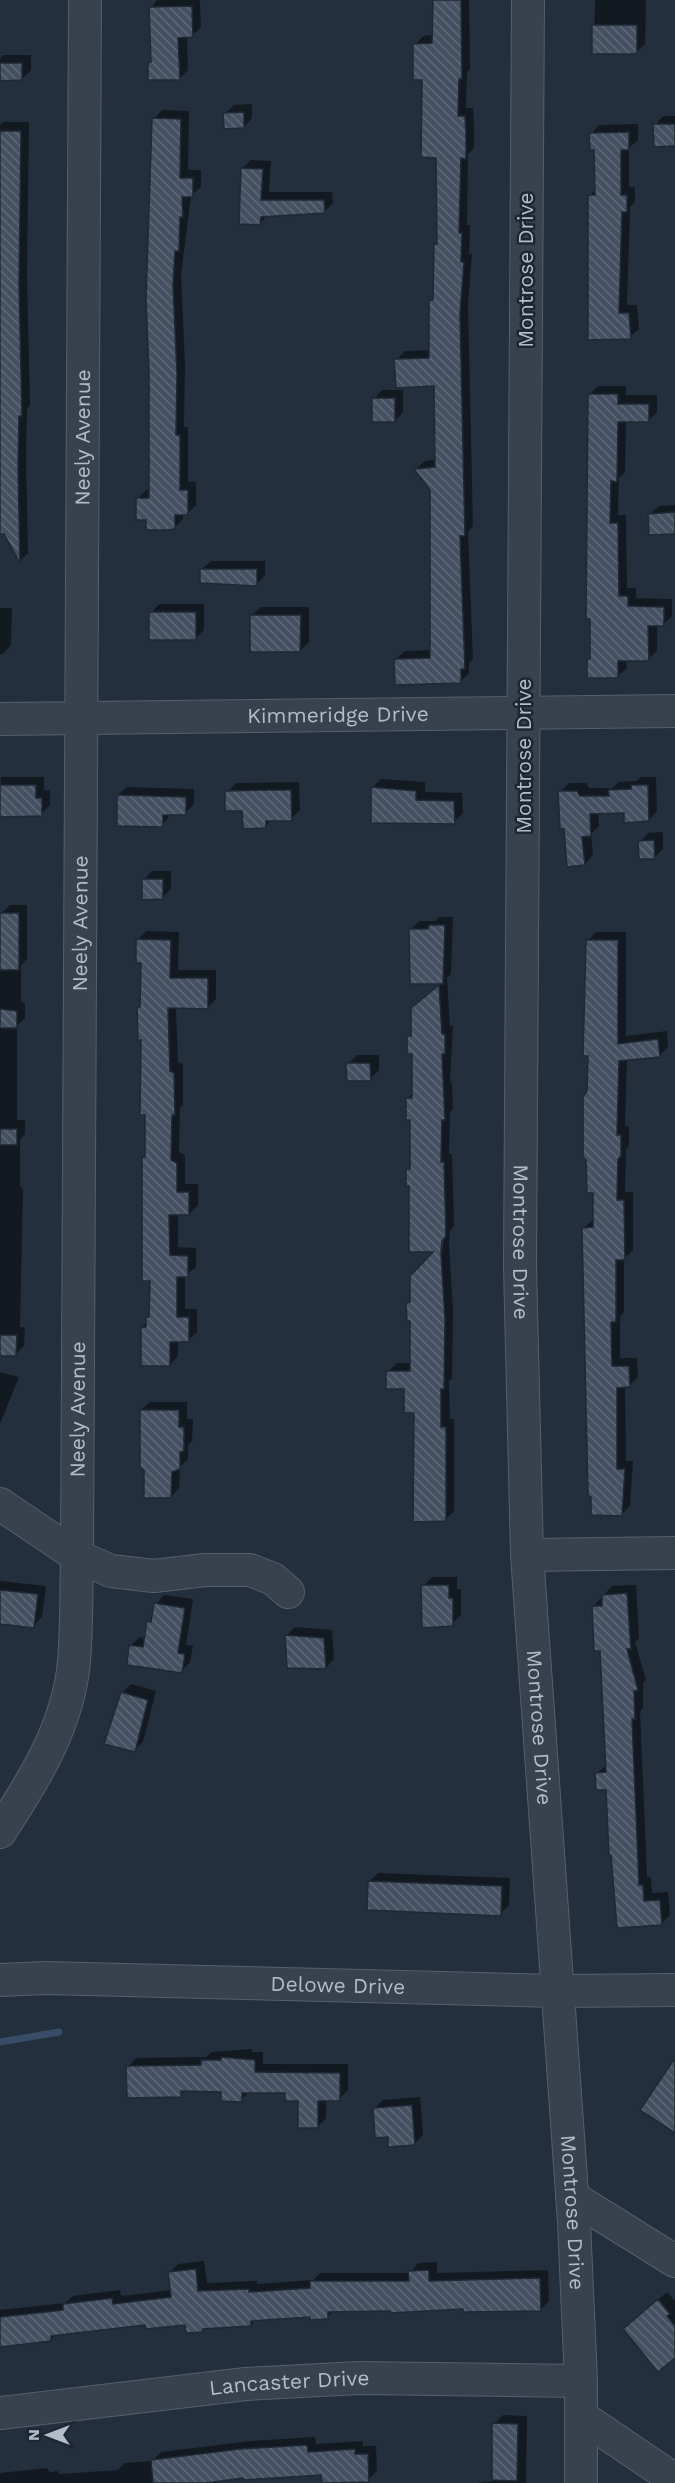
<svg xmlns="http://www.w3.org/2000/svg" width="675" height="2483" font-family="'Work Sans',sans-serif">
<style>
.shadow{fill:#0007;fill-rule:evenodd}
.lines{fill:none;stroke-linecap:round;stroke-linejoin:round}
.stream{stroke:#394c67;stroke-width:7}
.building{fill:url(#building-back-hatch);stroke:#1f2835;stroke-width:1.5}
.minor-casing{stroke:#565f6c;stroke-width:34}
.minor{stroke:#38414e;stroke-width:32}
.labels{text-anchor:middle;stroke-width:5;stroke-linejoin:round;paint-order:stroke}
.street-label{font-size:21px;fill:#b4bcc9;stroke:#1d2633}
</style>
<defs>
<pattern id="building-back-hatch" width="6" height="6" patternUnits="userSpaceOnUse" patternTransform="scale(1.5)"><rect width="6" height="6" fill="#455162"/><path d="M-1 5l2 2M0 0l6 6M5-1l2 2" fill="none" stroke="#5d6877"/></pattern>
</defs>
<rect width="100%" height="100%" fill="#242f3e"/>
<path class="shadow" d="M157,0H200L201,27L192,36H187L188,70L179,79L149,62L152,59L151,8Z
M434,0H469L470,69L467,72L466,108H473L474,124V148L468,154L467,225H470L469,254H472L468,304L473,526L468,532L473,659L469,663V673L460,682L396,659L405,651L432,650L431,490L416,469L425,461L437,459L436,385L396,360L405,351L431,350V300L434,297L435,245L438,242L437,156L424,78L415,45L423,36L433,35Z
M595,0H646L645,44L636,52H594Z
M3,55H31V70L22,79H0V59Z
M252,104V118L244,127L225,114L234,105Z
M162,110L189,111L188,170H201V187L191,196L181,275L185,365L184,427H188V482H196V505L187,514H183V519L175,527L148,518L138,499L146,490H150L154,119Z
M663,116H675V145L655,125Z
M3,122H29L27,275L30,405L27,409L26,457L28,553L20,561L5,532H0V125Z
M638,124V140L629,148V187H635V202L630,207L627,305H637L639,329L630,337L589,339L590,196L596,189V148L591,134L599,125Z
M251,160L271,161L269,192H332L333,203L324,212L268,215L260,223L242,169Z
M598,386H626V395H657V412L648,421H626L625,472L619,478L618,515H626L627,588H636V598L672,599V616L663,625H657V651L648,659H626L627,668L618,676L588,661L592,657L589,395Z
M382,390H403V412L395,421L374,399Z
M675,505V532L650,514L659,506Z
M211,561H265V575L257,584L202,569Z
M159,604H204V630L195,639L151,613Z
M261,607H309V642L300,651L252,615Z
M0,608H12L11,645L3,654H0Z
M1,777H44V790H50V805L41,814L0,815Z
M641,777H656L657,811L649,820L625,811L598,812L599,826L591,834L593,855L585,864L560,792L569,783H586L589,788H612L619,782L637,781Z
M381,779L425,782V792L462,793L463,813L454,822L373,787Z
M299,782L300,810L291,819H272L265,827L227,792L236,783Z
M127,787L194,789V804L185,813H171L163,825L118,795Z
M663,832V849L655,857L640,842L648,833Z
M152,871H171V889L162,898L144,880Z
M10,905H27V959L21,965V1002L25,1003V1018L17,1026V1120H25V1134L20,1140V1186L23,1189L20,1327H25L24,1346L16,1354H0V920L2,913Z
M439,917H453L451,974L447,978L450,1026H453L450,1081L452,1084L453,1109L450,1112L449,1154H452L454,1226L450,1231L449,1242L453,1310L452,1379L449,1381L450,1419H454V1511L445,1520L416,1411L405,1387L388,1372L397,1363H411V1319L408,1304L436,1250L410,1185L408,1169L412,1165V1119L408,1098L414,1092V1052L409,1037L413,1032L422,1000L443,983L411,929L419,921H436ZM444,1239L441,1259H438L440,1242Z
M146,931L179,932L178,970H216V999L207,1008L176,1007L178,1062L183,1064V1105L180,1108L179,1152L185,1155V1184H198V1205L189,1214H178V1247L196,1248V1267L185,1276V1309H197V1332L188,1340H178V1356L170,1365L142,1327L151,1315V1279L143,1157L146,1154L147,1114L138,1008L141,1005L142,962L138,939Z
M596,932H626V1036L667,1031L668,1047L659,1056L627,1059L625,1126H629V1146L626,1149L625,1192H633V1250L624,1259V1312L620,1317V1358H637L638,1377L629,1386H625L626,1461H633L630,1506L622,1514L583,1228L595,1219L588,1091L587,941Z
M357,1055H379V1070L370,1079L348,1064Z
M0,1372L19,1377L0,1424Z
M150,1402H187V1419H193L192,1441L188,1445V1459L180,1467L179,1488L171,1497L141,1410Z
M432,1577H457V1589H461V1615L452,1624L423,1586Z
M0,1581L46,1586L42,1617L33,1626L0,1622Z
M636,1585L639,1638L635,1642L646,1680L643,1683V1708L640,1711L647,1877H651L652,1893L668,1892L670,1915L661,1924L618,1927L608,1788L597,1773L607,1765L602,1649L593,1607L612,1586Z
M164,1595L193,1599L186,1645L193,1646L190,1662L182,1671L131,1645L140,1637L146,1638L156,1604Z
M295,1627L332,1630L334,1659L326,1668L287,1635Z
M131,1684L156,1691L143,1742L134,1750L122,1693Z
M378,1873L510,1878L509,1905L500,1914L370,1881Z
M252,2049V2052H263V2064H348V2090L339,2099H326V2118L318,2127L300,2099L286,2091H250L241,2100L223,2090H186L180,2096L128,2067L136,2058L206,2057L211,2052Z
M420,2097L423,2135L414,2144L389,2135L375,2108L383,2100Z
M204,2261L207,2283L257,2281V2284L313,2280L320,2273H410L418,2263L437,2262V2273L548,2270L549,2301L540,2310L465,2308L335,2310L327,2318L312,2316L256,2319L251,2325L205,2327L202,2330L187,2323H147L57,2333L51,2340L0,2347V2310L65,2303L73,2296L120,2290L121,2296L171,2290L170,2272L178,2264Z
M667,2292L675,2301V2356L633,2320Z
M503,2415L527,2416L526,2483H477L493,2481L494,2424Z
M315,2437L316,2444L363,2441V2446H376L377,2471L368,2480L351,2483H323V2474L245,2476L215,2480V2483H0V2473L47,2468L50,2472L58,2471L59,2474L118,2470L124,2463L152,2461L161,2452L250,2441Z"/>
<g class="lines">
<path class="stream" d="M0,2042L59,2032"/>
</g>
<path class="building" d="M433,0H461L462,79H459L458,116H465L466,134V159L461,158L459,233H462L461,262H464L460,314L465,536H460L465,669H461V683L395,685L394,659L430,658V490L414,469L435,467L434,386L396,388L394,359L429,358V300H433L434,244H437L436,158L421,157L422,80H413V44L432,43Z
M192,6L193,37L178,38L180,80H148V62H151L149,7Z
M592,25H637V54H592Z
M0,63H22V80L0,81Z
M244,112V128L224,129L223,113Z
M152,118L181,119L180,178H193V197H182L183,217H180L179,251H175L173,285L177,374L176,435H180V490H188V515H175V529L167,530H146V520H136V498H149V373L146,299Z
M653,124H675V146L654,147Z
M0,131H21L19,285L22,416H19L18,467L20,563L4,534H0Z
M629,132V150H621V195H627V212H622L619,313H629L631,339L588,340V195H595L594,150H590L589,133Z
M241,168L263,169L261,200H324L325,213L261,217L260,225L239,224Z
M588,394H618V404H649V422H618L617,482L611,481L610,523H618L619,596H628V606L664,607V626H648L649,661H618V678H587V660L590,659V619H586Z
M372,398H395V422H372Z
M675,512V534L649,535L648,514Z
M200,569H257V586L200,583Z
M149,612H196V640H149Z
M250,615H301L300,652H250Z
M0,785H36V798H42V816L0,817Z
M631,785H648L649,821L624,823V813L590,814L591,836L582,837L585,865L567,867L564,829H560L558,791H577L580,796H609L608,790L631,789Z
M371,787L416,791V800L454,801L455,824L371,823Z
M266,790H291L292,821H266V828L243,829L242,811H225V791Z
M117,795L186,797V815H163V827L117,826Z
M654,840L655,859H639L638,841Z
M142,879H163V899L142,900Z
M0,913H19V970H0Z
M429,925H445L443,984H410L409,929H428Z
M136,939L171,940L170,978H208V1009L168,1008L170,1071L174,1073L175,1115H172L171,1160L177,1163V1192H189V1215H169L170,1255L188,1256V1277H177V1317H189V1342H170V1366H141V1327H146V1317H149L150,1281H142V1157H145V1115H140L141,1040H138L137,1007H140L141,963H136Z
M586,940H618V1044L658,1039L660,1057L619,1061L617,1135H621V1156L618,1159L617,1200H624L625,1260H616V1322H611L612,1366H629L630,1387L617,1388V1469H625L622,1516L591,1515V1497L588,1495L582,1228L593,1227V1193H587L586,1160L583,1157V1097L587,1091L588,1056H583Z
M439,985L442,1034H445V1054H442L445,1120H442L441,1162H444L446,1236L442,1241L441,1252L445,1320L444,1389H441V1427H446V1521L413,1522L414,1413H404V1389H386V1371H410V1321H407L406,1303L410,1302V1276L433,1252H409V1186H406V1169H410V1120H406V1098H412V1054H407V1036H411V1008Z
M0,1009L17,1011V1028H0Z
M346,1063H370L371,1081H347Z
M0,1129H17V1145H0Z
M0,1335H17L16,1356H0Z
M140,1410H179V1427H184V1451L180,1452V1469L172,1472L171,1498H144V1470L140,1467Z
M421,1585H449V1598H453V1626L422,1628Z
M0,1590L38,1594L34,1628L0,1624Z
M627,1593L631,1649H627L638,1690L634,1691L635,1719H632L639,1885H643L644,1901L660,1900L662,1925L617,1928L611,1855H609L606,1790H596L595,1773L606,1772L600,1651H594L592,1606H602V1595Z
M154,1603L185,1608L178,1653L185,1654L182,1673L127,1665L129,1645L143,1647L147,1621L151,1622Z
M285,1635L324,1638L326,1669L287,1668Z
M121,1692L148,1700L135,1752L104,1744Z
M368,1881L502,1886L501,1916L367,1910Z
M221,2057L255,2060V2072L340,2073V2101H318V2128H298V2101H285V2093H242V2102L221,2101V2092L181,2091V2097L127,2098L126,2066L201,2065V2060H221Z
M675,2058V2133L640,2110Z
M412,2105L415,2145L388,2147V2137L375,2138L373,2108Z
M196,2269L198,2291L249,2289V2292L310,2288V2281H409L408,2271L429,2270V2281L540,2278L541,2311L463,2312V2309L390,2313V2311L328,2312V2319L310,2320V2317L251,2321V2326L203,2329V2332L186,2333L185,2325L146,2329L145,2325L51,2336V2341L0,2347V2317L63,2310V2304L112,2298L113,2304L171,2297L168,2272Z
M658,2299L670,2314L667,2316L675,2326V2358L658,2372L623,2329Z
M492,2423L518,2424L517,2481L492,2480Z
M307,2445L308,2452L355,2449V2454H368L369,2482L322,2483L321,2475L243,2480V2478L206,2483H153L151,2460L240,2449Z"/>
<g class="lines">
<g class="minor-casing">
<g id="minor">
<path id="s1" d="M528,0L520,1266L527,1555L574,2222L581,2381V2483"/>
<path id="s2" d="M0,719L675,711"/>
<path d="M0,1504L77,1556L111,1571L154,1576L205,1570H250L273,1579L288,1592"/>
<path d="M527,1555L675,1553"/>
<path id="s3" d="M0,1832C34,1780 69,1724 74,1661C77,1626 76,1590 77,1556L85,0"/>
<path id="s4" d="M0,1980L45,1978L557,1991L675,1990"/>
<path d="M572,2197L675,2261"/>
<path id="s5" d="M0,2413L246,2384L359,2378L581,2381"/>
<path d="M582,2417L675,2480"/>
</g>
</g>
<use href="#minor" class="minor"/>
</g>
<g class="labels">
<g class="street-label">
<text transform="translate(526 270) rotate(-90)" y="7">Montrose Drive</text>
<text dy="7" stroke="none"><textPath href="#s3" startOffset="1412">Neely Avenue</textPath></text>
<text dy="7" stroke="none"><textPath href="#s2" startOffset="338">Kimmeridge Drive</textPath></text>
<text transform="translate(524 756) rotate(-90)" y="7">Montrose Drive</text>
<text dy="7" stroke="none"><textPath href="#s3" startOffset="926">Neely Avenue</textPath></text>
<text dy="7" stroke="none"><textPath href="#s1" startOffset="1242">Montrose Drive</textPath></text>
<text dy="7" stroke="none"><textPath href="#s3" startOffset="440">Neely Avenue</textPath></text>
<text dy="7" stroke="none"><textPath href="#s1" startOffset="1728">Montrose Drive</textPath></text>
<text dy="7" stroke="none"><textPath href="#s4" startOffset="338">Delowe Drive</textPath></text>
<text dy="7" stroke="none"><textPath href="#s1" startOffset="2214">Montrose Drive</textPath></text>
<text dy="7" stroke="none"><textPath href="#s5" startOffset="291">Lancaster Drive</textPath></text>
</g>
</g>
<g transform="translate(48 2435) rotate(270)" stroke="#1d2633" stroke-width="4.5" paint-order="stroke">
<path d="M0-4.5L10 22L0 15L-10 22Z" fill="#b4bcc9"/>
<text y="-9" font-size="16" font-weight="bold" text-anchor="middle" fill="#b4bcc9">N</text>
</g>
</svg>
